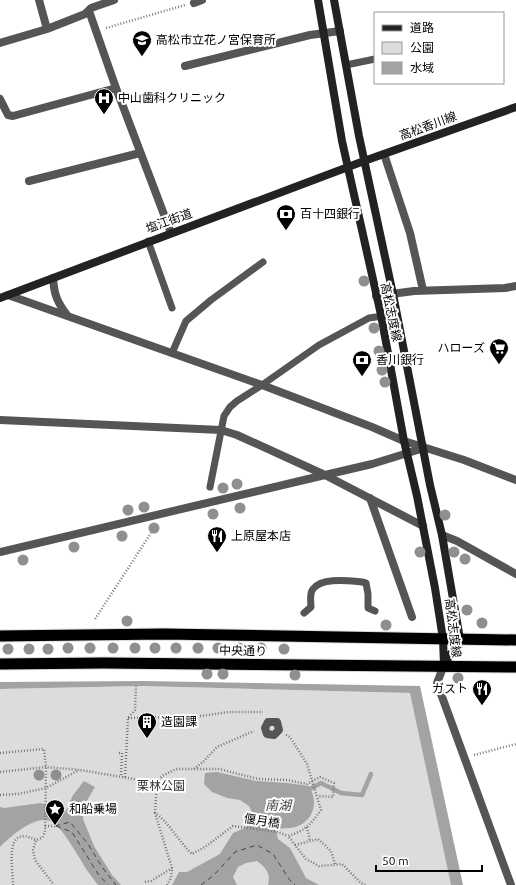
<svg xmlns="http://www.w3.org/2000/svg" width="516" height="885" font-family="Ubuntu,'Noto Sans JP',sans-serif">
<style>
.green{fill:#dcdcdc}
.water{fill:#a3a3a3}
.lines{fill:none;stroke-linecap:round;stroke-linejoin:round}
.stream{stroke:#a3a3a3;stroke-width:4.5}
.ferry{stroke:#444;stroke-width:1;stroke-dasharray:5 4;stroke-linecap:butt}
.trunk-casing{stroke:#dbdbdb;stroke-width:13}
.path{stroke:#777;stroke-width:2.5;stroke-dasharray:1 2;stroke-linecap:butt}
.service{stroke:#555;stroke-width:7}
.pedestrian{stroke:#555;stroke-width:8}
.minor{stroke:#555;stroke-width:8}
.tertiary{stroke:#555;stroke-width:8}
.secondary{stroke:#222;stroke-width:8}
.trunk{stroke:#000;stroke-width:11}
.tree{fill:#8f8f8f}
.labels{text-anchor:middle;stroke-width:4;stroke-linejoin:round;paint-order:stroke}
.poi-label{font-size:12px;fill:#000;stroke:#fff;text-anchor:start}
.street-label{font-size:12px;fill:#000;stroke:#fff}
.park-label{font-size:12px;fill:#333;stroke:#fff}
.water-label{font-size:13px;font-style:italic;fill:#444;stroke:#fff}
</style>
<rect width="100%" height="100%" fill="#fff"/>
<path class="green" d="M142,686L411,693L451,885H0V689Z"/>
<path class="water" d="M142,681L420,686L463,885H451L410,693L142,686L0,689V682Z
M217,772L256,781L287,783L309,786C318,800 315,819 298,826C291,829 282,828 276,829L278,839L290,848L306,878L319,885H268C271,873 266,868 257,861L246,863L238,867L233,877L237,885H172L179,872H187L220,854L233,833L245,828L254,816L249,806L240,800L227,798L212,792L204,784L205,773Z
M84,781L95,787L85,804L83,819L94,846L112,875L121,885H98C95,881 92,877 89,873C81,862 62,825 50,821C34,815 10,837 0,847V807L4,808L41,803L66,811L73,795Z"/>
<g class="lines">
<path class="stream" d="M310,789L321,783L341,793L362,795L371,774"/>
<path class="ferry" d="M55,826L70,822L88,844L102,867L116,885
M56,826L72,832L98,874L108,885
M201,885L214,875L235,852L257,845L273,854L289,879L295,885"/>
<g class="trunk-casing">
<path id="trunk" d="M0,636L164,634L516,640
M0,664L103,663L516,667"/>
</g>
<path class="path" d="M106,28L185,5
M95,619L151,533
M128,718L201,716L229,712H263
M286,735L290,737L307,764L321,810C310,825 306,830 288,836L306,859L319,866L342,864L361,883L366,885
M0,753L44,749L46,767L45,832L42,838L36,840L33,850L35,860L54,885
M119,753H122L121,776
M474,755L516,744
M194,769L203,762L217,747L254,731
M0,772L46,767L80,770L157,783L162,776L176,769H219L258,779L287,780L307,784L320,777L334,783L333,797L318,796
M125,777L128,718L135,710L136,686
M0,795L18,794L46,788L79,770
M155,813L157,783
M45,826H55
M307,827L310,841
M295,845L318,839L331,851L335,864
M145,882L151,881L172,868
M13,885C13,868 3,823 36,840
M167,885L171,878L172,868L155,813C167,820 180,843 192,854L205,847L233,826L278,832L288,836"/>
<path class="service" d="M346,65L375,59
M148,241L172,308
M172,353L186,321L211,300L263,262
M210,487L224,416L230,407L237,401L262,385L319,345L369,318L397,314
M304,613L311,607C311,601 309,594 313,589C322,577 349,581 362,582L366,583L368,594V608L375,611"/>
<path class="pedestrian" d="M268,722H277L279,730L274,735L267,734L265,728Z"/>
<path class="minor" d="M39,0L47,29
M194,3L202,0
M89,11L116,88L171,233
M0,43L47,29L85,14L91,8L114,0
M185,66L310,35L340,31
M0,99L8,115L13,116L116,88
M384,154L410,233L423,290
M29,181L140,153
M376,296L414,291L505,288L516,286
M370,498L412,617
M442,535L457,541L516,574
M444,665L437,683L511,885"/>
<path class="tertiary" d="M53,278C54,294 57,302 67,315
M8,295L262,385L372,427L404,441L464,460L516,480
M0,420L221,430L237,435L325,475L423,526
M0,552L325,475L372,464L424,448"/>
<path class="secondary" d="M318,0L342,141L381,315L404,441L417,496L435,588L443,639L444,665
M334,0L359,136L393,294L430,485L442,535L460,639L444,665
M0,298L364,161L516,107"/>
<use href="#trunk" class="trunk"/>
</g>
<g class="tree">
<circle cx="364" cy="281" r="5.5"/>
<circle cx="374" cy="328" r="5.5"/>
<circle cx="379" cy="351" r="5.5"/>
<circle cx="382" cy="370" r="5.5"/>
<circle cx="385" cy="382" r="5.5"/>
<circle cx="237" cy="484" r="5.5"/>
<circle cx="223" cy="488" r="5.5"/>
<circle cx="144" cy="507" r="5.5"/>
<circle cx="240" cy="508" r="5.5"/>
<circle cx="128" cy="510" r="5.5"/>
<circle cx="213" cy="514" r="5.5"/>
<circle cx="445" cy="515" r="5.5"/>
<circle cx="154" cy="528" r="5.5"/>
<circle cx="122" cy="536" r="5.5"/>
<circle cx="74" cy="547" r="5.5"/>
<circle cx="420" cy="552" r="5.5"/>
<circle cx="454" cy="552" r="5.5"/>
<circle cx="465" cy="559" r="5.5"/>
<circle cx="23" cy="560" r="5.5"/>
<circle cx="467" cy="610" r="5.5"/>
<circle cx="127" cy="621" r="5.5"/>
<circle cx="482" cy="623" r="5.5"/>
<circle cx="386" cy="625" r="5.5"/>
<circle cx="68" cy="648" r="5.5"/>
<circle cx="90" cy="648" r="5.5"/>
<circle cx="113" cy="648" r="5.5"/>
<circle cx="135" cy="648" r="5.5"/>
<circle cx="155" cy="648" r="5.5"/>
<circle cx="176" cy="648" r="5.5"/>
<circle cx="198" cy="648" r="5.5"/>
<circle cx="218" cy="648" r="5.5"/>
<circle cx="239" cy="648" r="5.5"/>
<circle cx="261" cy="648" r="5.5"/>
<circle cx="8" cy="649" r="5.5"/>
<circle cx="29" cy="649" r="5.5"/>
<circle cx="48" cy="649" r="5.5"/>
<circle cx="284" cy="649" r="5.5"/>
<circle cx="207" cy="674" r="5.5"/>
<circle cx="223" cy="674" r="5.5"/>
<circle cx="295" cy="675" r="5.5"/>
<circle cx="458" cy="678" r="5.5"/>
<circle cx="39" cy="775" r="5.5"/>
<circle cx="56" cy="775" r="5.5"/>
</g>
<defs>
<g id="school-pin" transform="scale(1)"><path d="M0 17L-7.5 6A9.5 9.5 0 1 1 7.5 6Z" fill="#000" stroke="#fff"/><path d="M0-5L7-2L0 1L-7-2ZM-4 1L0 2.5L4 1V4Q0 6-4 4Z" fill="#fff"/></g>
<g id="hospital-pin" transform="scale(1)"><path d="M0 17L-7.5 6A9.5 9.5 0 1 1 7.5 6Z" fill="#000" stroke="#fff"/><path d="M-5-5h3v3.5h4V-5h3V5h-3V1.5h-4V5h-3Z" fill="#fff"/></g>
<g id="bank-pin" transform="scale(1)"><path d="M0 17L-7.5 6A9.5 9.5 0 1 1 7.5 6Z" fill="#000" stroke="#fff"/><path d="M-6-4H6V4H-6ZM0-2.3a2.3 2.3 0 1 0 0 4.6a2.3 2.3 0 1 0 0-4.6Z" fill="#fff"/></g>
<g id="supermarket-pin" transform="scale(1)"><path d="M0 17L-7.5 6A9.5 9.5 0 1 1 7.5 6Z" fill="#000" stroke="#fff"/><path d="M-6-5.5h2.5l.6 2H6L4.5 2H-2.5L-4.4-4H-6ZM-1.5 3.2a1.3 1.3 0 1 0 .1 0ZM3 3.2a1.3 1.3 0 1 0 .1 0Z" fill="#fff"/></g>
<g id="restaurant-pin" transform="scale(1)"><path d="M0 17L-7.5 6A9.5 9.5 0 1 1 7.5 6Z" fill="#000" stroke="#fff"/><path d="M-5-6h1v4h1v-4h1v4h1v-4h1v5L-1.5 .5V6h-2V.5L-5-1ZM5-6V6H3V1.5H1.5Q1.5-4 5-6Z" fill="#fff"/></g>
<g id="building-pin" transform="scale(1)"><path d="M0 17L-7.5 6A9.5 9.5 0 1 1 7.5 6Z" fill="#000" stroke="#fff"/><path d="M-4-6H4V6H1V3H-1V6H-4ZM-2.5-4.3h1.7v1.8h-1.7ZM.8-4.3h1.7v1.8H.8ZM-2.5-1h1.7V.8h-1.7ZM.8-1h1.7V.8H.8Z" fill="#fff"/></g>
<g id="sight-pin" transform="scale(1)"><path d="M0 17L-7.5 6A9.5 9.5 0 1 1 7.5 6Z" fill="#000" stroke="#fff"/><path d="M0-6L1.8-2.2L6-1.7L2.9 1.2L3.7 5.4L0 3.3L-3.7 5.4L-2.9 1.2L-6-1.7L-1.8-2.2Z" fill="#fff"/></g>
</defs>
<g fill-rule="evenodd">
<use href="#school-pin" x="142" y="40"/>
<use href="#hospital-pin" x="104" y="98"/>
<use href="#bank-pin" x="286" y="214"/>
<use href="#supermarket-pin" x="499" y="348"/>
<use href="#bank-pin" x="362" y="360"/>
<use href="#restaurant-pin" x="217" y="536"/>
<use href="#restaurant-pin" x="482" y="689"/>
<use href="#building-pin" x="147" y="722"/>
<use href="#sight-pin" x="55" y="809"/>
</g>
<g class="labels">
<g class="poi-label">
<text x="156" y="44">高松市立花ノ宮保育所</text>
<text x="118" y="102">中山歯科クリニック</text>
<text x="300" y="218">百十四銀行</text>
<text x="485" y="352" text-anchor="end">ハローズ</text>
<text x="376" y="364">香川銀行</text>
<text x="231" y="540">上原屋本店</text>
<text x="468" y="693" text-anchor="end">ガスト</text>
<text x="161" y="726">造園課</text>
<text x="69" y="813">和船乗場</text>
</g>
<g class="street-label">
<text transform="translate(428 126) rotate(-20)" y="4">高松香川線</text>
<text transform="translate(169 221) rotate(-20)" y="4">塩江街道</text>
<text transform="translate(391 312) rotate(78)" y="4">高松志度線</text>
<text transform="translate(453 628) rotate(83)" y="4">高松志度線</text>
<text transform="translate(243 651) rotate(1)" y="4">中央通り</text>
<text transform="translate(262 821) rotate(9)" y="4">偃月橋</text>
</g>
<g class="park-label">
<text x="161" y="790">栗林公園</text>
</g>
<g class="water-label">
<text x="278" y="810">南湖</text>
</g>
</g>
<rect x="374" y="12" width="130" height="72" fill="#ffffff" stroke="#999999"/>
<rect x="382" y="25" width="20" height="6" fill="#222222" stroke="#999999"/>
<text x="410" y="32" font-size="12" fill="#000000">道路</text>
<rect x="382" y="42" width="20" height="12" fill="#dcdcdc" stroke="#999999"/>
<text x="410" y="52" font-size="12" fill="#000000">公園</text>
<rect x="382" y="62" width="20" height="12" fill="#a3a3a3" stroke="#999999"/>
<text x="410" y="72" font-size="12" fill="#000000">水域</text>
<path d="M376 865v6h106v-6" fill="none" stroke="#000000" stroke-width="2"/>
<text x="382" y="865" font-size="12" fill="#000000" stroke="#ffffff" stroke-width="3" paint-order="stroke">50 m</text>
</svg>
